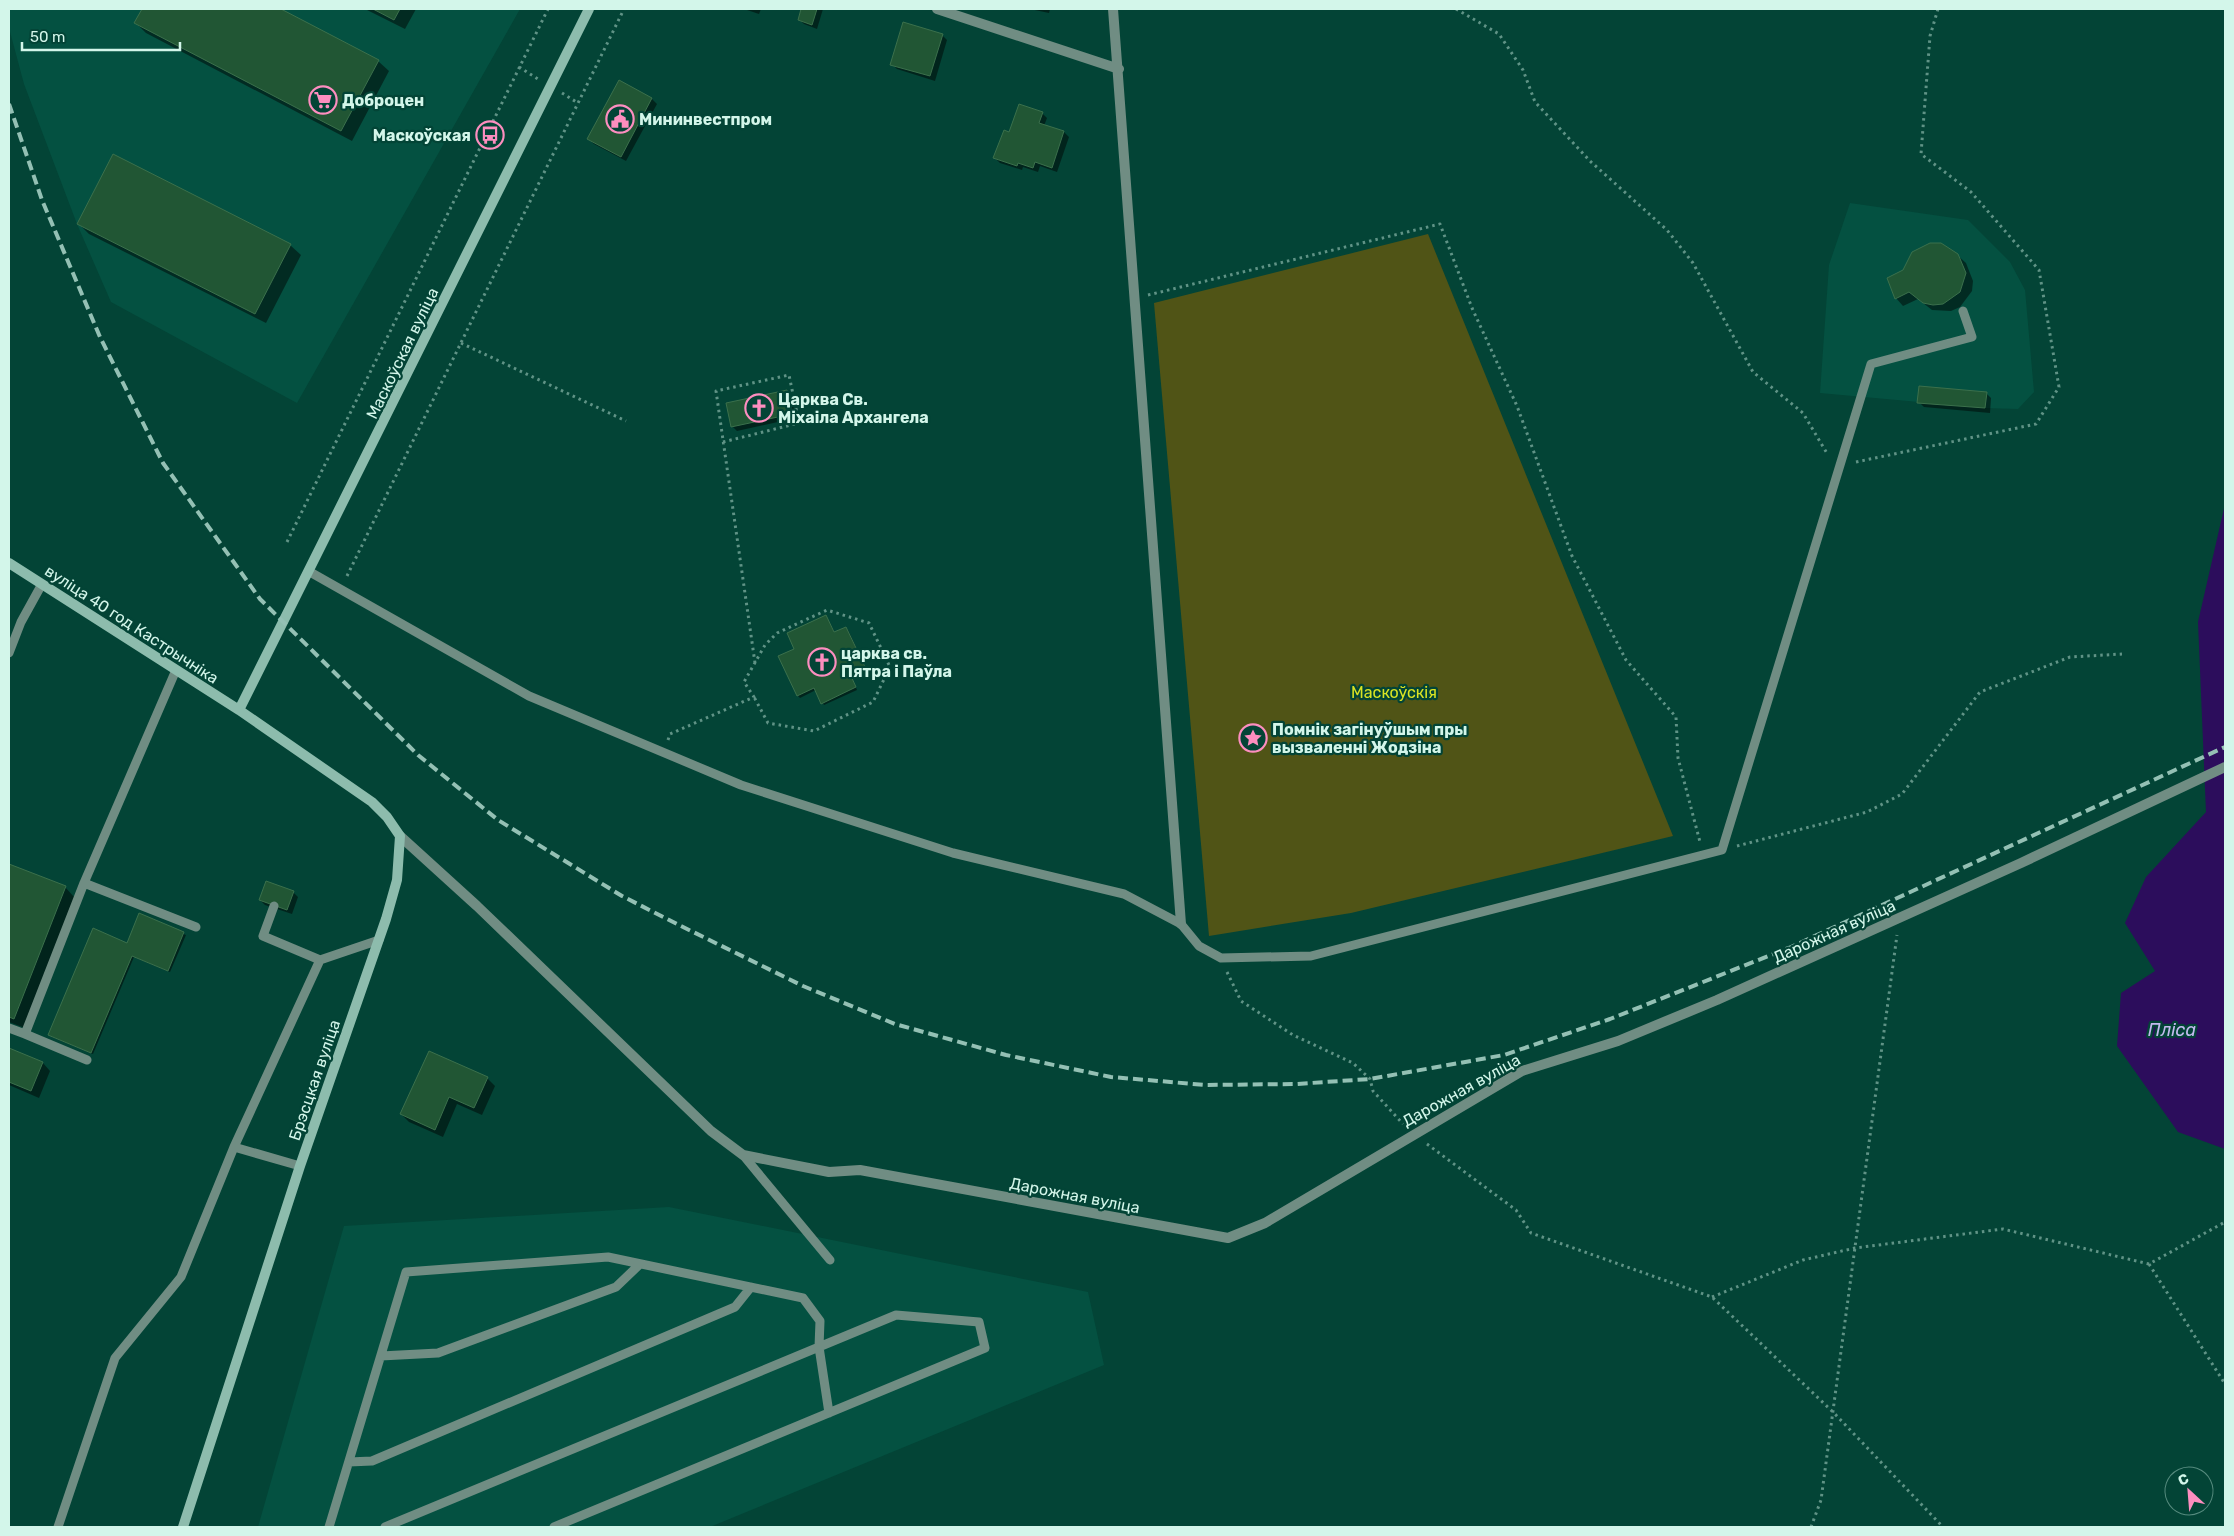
<svg xmlns="http://www.w3.org/2000/svg" width="2234" height="1536" font-family="Rubik,sans-serif">
<style>
.built{fill:#045141}
.green{fill:#505416}
.water{fill:#2c0d5c}
.shadow{fill:#0007}
.building{fill:#215634;stroke:#3b704c}
.lines{fill:none;stroke-linecap:round;stroke-linejoin:round}
.path{stroke:#609386;stroke-width:3;stroke-dasharray:2.5 4;stroke-linecap:butt}
.service{stroke:#708d83;stroke-width:9}
.minor{stroke:#708d83;stroke-width:10}
.secondary{stroke:#8dbcad;stroke-width:10}
.rail{stroke:#94c0b4;stroke-width:4;stroke-dasharray:10 5;stroke-linecap:butt}
.labels{text-anchor:middle;stroke-width:4.5;stroke-linejoin:round;paint-order:stroke}
.poi-label{font-size:16px;font-weight:bold;fill:#d3f6ea;stroke:#034436;text-anchor:start}
.street-label{font-size:16px;fill:#d3f6ea;stroke:#034436}
.park-label{font-size:16px;fill:#d9e323;stroke:#034436}
.water-label{font-size:18px;font-style:italic;fill:#c3b9ef;stroke:#034436}
</style>
<rect width="100%" height="100%" fill="#034436"/>
<path class="built" d="M9,9H520L297,403L111,302L77,224L24,84L9,28Z
M1850,203L1968,220L2010,262L2025,290L2034,392L2018,409L1985,408L1820,393L1829,265Z
M669,1207L1088,1292L1104,1365L710,1527H258L344,1226Z"/>
<path class="green" d="M1428,234L1673,836L1351,913L1209,936L1154,303Z"/>
<path class="water" d="M2225,504V1149L2178,1132L2117,1046L2121,993L2155,971L2125,923L2146,877L2206,812L2198,622Z"/>
<path class="shadow" d="M143,9H279L378,61L389,71L352,141L146,33L136,23Z
M365,9H416L405,29Z
M744,9H761L759,14Z
M802,9H823L817,29L804,24L799,19Z
M1030,9H1050L1049,13Z
M942,35L947,40L935,81L897,69L892,64Z
M652,99L657,104L626,161L594,144L589,139Z
M1042,113L1047,118L1044,126L1064,132L1069,137L1057,172L1040,166L1038,172L1023,167L1022,170L1000,163L995,158L1010,133Z
M79,224L290,245L301,255L266,323L89,234Z
M1931,244L1957,255L1966,263L1973,281L1972,291L1960,307L1951,311L1932,310L1918,299L1903,306L1896,298L1904,271L1913,252Z
M786,391L791,396L796,418L737,431L732,426Z
M1986,393L1991,398L1990,413L1924,407L1919,402Z
M826,616L835,633L846,628L848,630L867,671L852,678L857,690L824,705L816,690L800,698L798,696L795,649Z
M9,865L65,887L75,898L25,1028L9,1022Z
M293,892L298,897L292,914L265,905L260,900Z
M140,915L186,935L170,972L134,957L93,1054L52,1037L50,1035L128,944Z
M9,1049L43,1063L50,1071L39,1098L9,1085Z
M487,1078L495,1086L482,1115L457,1104L443,1137L409,1122L401,1114Z"/>
<path class="building" d="M142,9H281L379,60L341,131L134,23Z
M373,9H400L394,20Z
M801,9H817L812,25L798,20Z
M903,22L943,34L930,76L890,65Z
M619,80L652,98L621,157L587,139Z
M1019,104L1043,112L1039,123L1064,131L1052,168L1035,162L1033,168L1018,163L1017,166L993,158L1004,130L1009,132Z
M113,154L291,244L255,314L77,224Z
M1930,243H1941L1958,254L1966,273L1960,292L1943,304L1933,305L1923,303L1909,292L1895,299L1887,278L1903,270L1912,252Z
M1919,386L1987,392L1985,408L1917,403Z
M787,390L792,414L731,427L726,403Z
M826,615L834,632L846,627L866,669L851,676L856,687L821,704L814,688L797,696L778,656L794,649L787,633Z
M9,864L66,886L14,1019L9,1017Z
M266,881L294,891L287,910L259,900Z
M139,913L184,932L168,971L132,956L91,1053L48,1035L93,928L127,943Z
M9,1048L43,1062L31,1091L9,1082Z
M429,1051L488,1077L474,1108L449,1097L435,1130L400,1114Z"/>
<g class="lines">
<path class="path" d="M1456,9L1499,34L1523,70L1535,102L1590,161L1667,230L1693,263L1753,372L1803,413L1828,455
M519,67L538,79
M562,93L578,103
M1148,295L1440,224L1472,308L1517,406L1572,556L1626,660L1676,717L1678,758L1700,842
M461,343L626,421
M723,442L799,423L789,375L716,391L755,663
M1856,462L2036,424L2059,387L2039,270L1971,192L1921,154L1930,36L1938,9
M287,542L548,9
M347,576L624,9
M668,740L670,734L754,697L744,682L765,645L777,633L827,610L869,623L890,667L873,702L814,731L768,723L754,697
M1737,846L1867,812L1902,794L1980,692L2070,657L2122,654
M1227,972L1241,1001L1293,1035L1353,1063L1370,1079L1373,1091L1403,1124
M1427,1144L1516,1210L1531,1233L1712,1297L1833,1412L1943,1527
M2149,1264L2225,1384
M1712,1297L1803,1260L1855,1248L2003,1229L2149,1264L2225,1222
M1811,1527L1821,1500L1897,935"/>
<path class="service" d="M310,572L529,696L741,785L953,853L1124,894L1181,924L1199,946L1221,958L1311,956L1722,850L1871,364L1972,337L1963,311
M9,653L21,622L42,584
M84,883L196,927
M320,960L379,940
M9,1028L25,1034L84,883L176,670
M25,1034L87,1060
M234,1147L320,960L263,936L274,906
M743,1155L830,1260
M381,1356L438,1353L616,1287L640,1264
M349,1462L372,1461L735,1307L751,1287
M58,1527L115,1358L181,1277L234,1147L300,1166
M329,1527L406,1272L608,1257L803,1298L820,1321L819,1347L829,1413
M385,1527L896,1315L979,1322L985,1348L554,1527"/>
<path class="minor" d="M937,9L1119,69
M1113,9L1181,924
M400,836L477,906L711,1131L743,1155L829,1172L860,1170L1228,1238L1265,1223L1522,1071L1618,1041L1717,1000L2021,863L2225,767"/>
<path class="secondary" d="M9,563L239,710L372,802L387,817L400,836L397,880L386,919L300,1166L183,1527
M239,710L589,9"/>
<path class="rail" d="M9,104L42,200L100,337L163,463L260,599L418,755L498,820L622,896L681,926L803,986L895,1024L1006,1055L1111,1077L1206,1085L1296,1084L1370,1079L1504,1055L1610,1019L1791,947L2225,747"/>
</g>
<defs>
<g id="supermarket-ring" transform="scale(1.4375)"><circle r="9.5" fill="#034436" stroke="#fd8ebf" stroke-width="1.5"/><path d="M-6-5.5h2.5l.6 2H6L4.5 2H-2.5L-4.4-4H-6ZM-1.5 3.2a1.3 1.3 0 1 0 .1 0ZM3 3.2a1.3 1.3 0 1 0 .1 0Z" fill="#fd8ebf"/></g>
<g id="civic-ring" transform="scale(1.4375)"><circle r="9.5" fill="#034436" stroke="#fd8ebf" stroke-width="1.5"/><path d="M-.6-6.5H3V-4.5H.6V-3L4-1V1h2V6H-6V1h2V-1L-.6-3ZM-1.2 2.5V6h2.4V2.5Z" fill="#fd8ebf"/></g>
<g id="bus-ring" transform="scale(1.4375)"><circle r="9.5" fill="#034436" stroke="#fd8ebf" stroke-width="1.5"/><path d="M-5-6H5V4H4V6H2V4H-2V6H-4V4H-5ZM-3.5-4V0h7V-4ZM-3.5 1.2v1.5H-2V1.2ZM2 1.2v1.5H3.5V1.2Z" fill="#fd8ebf"/></g>
<g id="church-ring" transform="scale(1.4375)"><circle r="9.5" fill="#034436" stroke="#fd8ebf" stroke-width="1.5"/><path d="M-1.2-6h2.4v3.5h3.3v2.4h-3.3V6h-2.4V-.1h-3.3v-2.4h3.3Z" fill="#fd8ebf"/></g>
<g id="sight-ring" transform="scale(1.4375)"><circle r="9.5" fill="#034436" stroke="#fd8ebf" stroke-width="1.5"/><path d="M0-6L1.8-2.2L6-1.7L2.9 1.2L3.7 5.4L0 3.3L-3.7 5.4L-2.9 1.2L-6-1.7L-1.8-2.2Z" fill="#fd8ebf"/></g>
</defs>
<g fill-rule="evenodd">
<use href="#supermarket-ring" x="323" y="100"/>
<use href="#civic-ring" x="620" y="119"/>
<use href="#bus-ring" x="490" y="135"/>
<use href="#church-ring" x="759" y="408"/>
<use href="#church-ring" x="822" y="662"/>
<use href="#sight-ring" x="1253" y="738"/>
</g>
<g class="labels">
<g class="poi-label">
<text x="342" y="106">Доброцен</text>
<text x="639" y="125">Мининвестпром</text>
<text x="471" y="141" text-anchor="end">Маскоўская</text>
<text x="778" y="405">Царква Св.<tspan x="778" dy="18">Міхаіла Архангела</tspan></text>
<text x="841" y="659">царква св.<tspan x="841" dy="18">Пятра і Паўла</tspan></text>
<text x="1272" y="735">Помнік загінуўшым пры<tspan x="1272" dy="18">вызваленні Жодзіна</tspan></text>
</g>
<g class="street-label">
<text transform="translate(402 353) rotate(-64)" y="6">Маскоўская вуліца</text>
<text transform="translate(132 624) rotate(33)" y="6">вуліца 40 год Кастрычніка</text>
<text transform="translate(1834 931) rotate(-24)" y="6">Дарожная вуліца</text>
<text transform="translate(314 1080) rotate(-71)" y="6">Брэсцкая вуліца</text>
<text transform="translate(1461 1090) rotate(-29)" y="6">Дарожная вуліца</text>
<text transform="translate(1075 1195) rotate(11)" y="6">Дарожная вуліца</text>
</g>
<g class="park-label">
<text x="1394" y="698">Маскоўскія</text>
</g>
<g class="water-label">
<text x="2172" y="1036">Пліса</text>
</g>
</g>
<rect width="2234" height="1536" fill="none" stroke="#d3f6ea" stroke-width="20"/>
<g transform="translate(2189 1491) rotate(334)"><circle r="24" fill="#034436" stroke="#568b7e"/>
<path d="M0-4L9 19L0 12L-9 19Z" fill="#fd8ebf"/>
<text y="-8" font-size="14" font-weight="bold" text-anchor="middle" fill="#d3f6ea">С</text>
</g>
<path d="M22 42v8h158v-8" fill="none" stroke="#d3f6ea" stroke-width="2.5"/>
<text x="30" y="42" font-size="15" fill="#d3f6ea" stroke="#034436" stroke-width="4" paint-order="stroke">50 m</text>
</svg>
